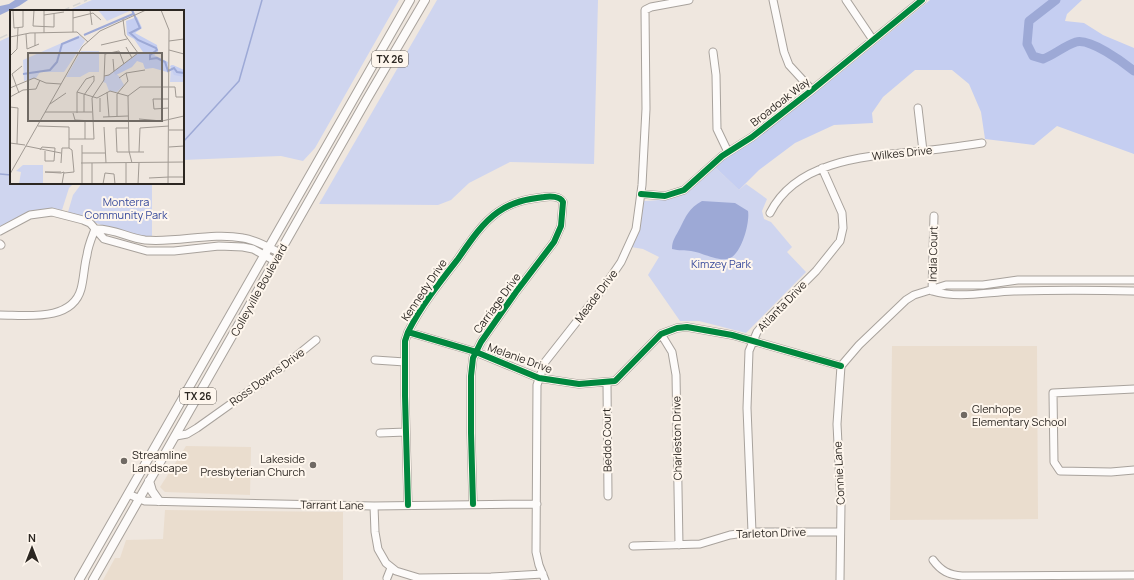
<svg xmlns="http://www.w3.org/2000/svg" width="1134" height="580" font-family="Manrope,sans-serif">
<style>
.built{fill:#eaddce}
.green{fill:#cfd5ef}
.forest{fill:#c5cef1}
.water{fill:#9da9d6}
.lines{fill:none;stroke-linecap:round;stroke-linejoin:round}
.stream{stroke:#9da9d6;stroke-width:1.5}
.river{stroke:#9da9d6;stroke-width:9}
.minor-casing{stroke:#a8a29c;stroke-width:9}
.major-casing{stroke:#a8a29c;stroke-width:10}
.minor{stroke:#fdfbfa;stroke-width:7}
.major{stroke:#fdfbfa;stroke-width:8}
.rail{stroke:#d6d4d2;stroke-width:1.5;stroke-dasharray:8 4;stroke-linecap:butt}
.cycleway-casing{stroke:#fef6ed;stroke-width:8}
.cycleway{stroke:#00873e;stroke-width:6}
.poi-dot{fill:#706a64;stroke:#fef6ed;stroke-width:1.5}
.labels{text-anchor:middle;stroke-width:4;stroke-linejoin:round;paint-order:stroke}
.shield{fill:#fef6ed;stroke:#6b655f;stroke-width:1}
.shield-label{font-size:10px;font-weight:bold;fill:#2c2722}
.street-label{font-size:11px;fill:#2c2722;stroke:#fef6ed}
.park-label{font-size:11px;fill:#384b9c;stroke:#fef6ed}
.poi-label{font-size:11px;fill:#2c2722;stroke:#fef6ed;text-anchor:start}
.inset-river{fill:none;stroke:#9da9d6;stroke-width:2}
.inset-road{fill:none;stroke:#a19a93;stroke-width:1}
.view{fill:#706a64;fill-opacity:0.15;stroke:#706a64;stroke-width:2}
.inset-edge{fill:none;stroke:#2c2722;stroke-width:2}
</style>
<rect width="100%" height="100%" fill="#efe7df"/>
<path class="built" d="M892,346H1037L1038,519L890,520Z
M186,446L251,447L250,495L165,492L160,487Z
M165,510L343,512V580H103L115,558H120L126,540L163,539Z"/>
<path class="green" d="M92,0H399L315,148L303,161L281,156L183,160V11H67Z
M437,0H598L594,164L510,162L469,183L451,200L438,205L319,204Z
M11,36V183H74L69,188L62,210C34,207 23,214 0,227V41Z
M713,165L739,190L746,184L767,199L762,211L764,219L771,222L792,247L787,252L806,272L746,333L699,321H680L648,275L659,257L643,249L631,247L643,201C682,200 688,192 713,165Z
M82,183H152V238L127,235L68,212L73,195Z"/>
<path class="forest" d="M930,0H1082L1067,14L1065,21L1084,23L1103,35L1134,48V154L1057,126L1034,145L985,139L981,112L969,84L952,70H915L883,97L872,113L873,123L834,125L795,143L759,170L739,190L713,165L835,77Z"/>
<path class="water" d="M15,0H28L19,6L0,15V6L9,4Z
M702,201L735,203L748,211C750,222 742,253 730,258C720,263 701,252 691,251C685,250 679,251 672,249C672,240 676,236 680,228C686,216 689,208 702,201Z"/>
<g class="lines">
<path class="stream" d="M183,142L239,81L262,0
M0,174L11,175"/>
<path class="river" d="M1056,0L1029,21L1027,44L1033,56L1043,59C1054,55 1064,46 1076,42C1090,38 1123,62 1134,71"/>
<g class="minor-casing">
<path id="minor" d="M773,0L784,52L789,65L812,90
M846,0L873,40
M713,52L716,75L717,129L728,152
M918,108L923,151
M641,194L665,196L684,190L722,156L752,137L812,90L922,0
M770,213C797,159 869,156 922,151C942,149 962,146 982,143
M95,229C113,228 128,238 145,240C178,243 211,232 243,238C256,240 268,247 280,253
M0,231L30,215L52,212L83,220L90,223L104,239L147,251H174L219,246L243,247L253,249L275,261
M0,244L1,245
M932,291C960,299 986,292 1014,291C1054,290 1094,290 1134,291
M932,291L934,216
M0,315C26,315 72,322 81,289C84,278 84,266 87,255C88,246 92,237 95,229
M408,332L476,352L539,378L579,384L615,381L661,334L677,328L687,327L732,335L841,366
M661,334L672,352L676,375L679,545
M375,360L405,362
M841,366L859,345L906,300L914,295L946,285H983L1018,280H1134
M607,383L608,496
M1134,389L1053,393L1054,462L1060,471L1111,472L1134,470
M380,433L406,432
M176,436L187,434L197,428L284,366L316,340
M128,494L145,501L186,502L374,506L537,504
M408,505L405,396V341L408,332C421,306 440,282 458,259C469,243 482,223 498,212C512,202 527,199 544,197C550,196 560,196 563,202L561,226L554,242L516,292L481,342L473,358L471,376V433L473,504
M374,506L375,532L378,549L386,563L396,571L419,578L491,577L543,574
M752,532L747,408L749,351L757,332L766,321L816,271L840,241L843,228L842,213L822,168
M633,546L700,544L730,535L752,532H840
M933,560C941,571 949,575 962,576L1134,575
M387,578L391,568
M545,580L539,565L536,552L537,385L545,362L604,287L621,262L636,229L642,185L646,109L645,10L651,7L689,0
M840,580L841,504L837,424L841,366"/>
</g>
<g class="major-casing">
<path id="major" d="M149,481L152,491L159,501
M79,580L410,0
M93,580L367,99L425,0"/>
</g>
<use href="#minor" class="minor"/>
<use href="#major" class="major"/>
<path class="rail" d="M62,11L87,0
M0,38L11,33"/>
<g class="cycleway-casing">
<path id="cycleway" d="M641,194L665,196L684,190L722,156L752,137L812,90L922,0
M408,332L476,352L539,378L579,384L615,381L661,334L677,328L687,327L732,335L841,366
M408,505L405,396V341L408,332C421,306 440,282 458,259C469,243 482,223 498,212C512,202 527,199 544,197C550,196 560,196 563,202L561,226L554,242L516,292L481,342L473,358L471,376V433L473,504"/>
</g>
<use href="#cycleway" class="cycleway"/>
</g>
<g class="poi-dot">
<circle cx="964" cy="415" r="4"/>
<circle cx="124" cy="461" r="4"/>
<circle cx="313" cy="465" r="4"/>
</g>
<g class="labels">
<g class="shield">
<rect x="372" y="51" width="36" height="16" rx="3"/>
<rect x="180" y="388" width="36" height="16" rx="3"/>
</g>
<g class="shield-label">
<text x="390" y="63">TX 26</text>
<text x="198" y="400">TX 26</text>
</g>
<g class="street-label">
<text transform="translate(780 102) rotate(-38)" y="4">Broadoak Way</text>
<text transform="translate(902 153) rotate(-6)" y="4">Wilkes Drive</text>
<text transform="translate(933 254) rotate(-89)" y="4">India Court</text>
<text transform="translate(259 290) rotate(-61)" y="4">Colleyville Boulevard</text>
<text transform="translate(424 290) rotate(-56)" y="4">Kennedy Drive</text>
<text transform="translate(596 296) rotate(-53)" y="4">Meade Drive</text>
<text transform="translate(497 303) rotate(-54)" y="4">Carriage Drive</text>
<text transform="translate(782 306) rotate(-46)" y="4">Atlanta Drive</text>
<text transform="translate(520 358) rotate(20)" y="4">Melanie Drive</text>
<text transform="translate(267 377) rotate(-36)" y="4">Ross Downs Drive</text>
<text transform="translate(677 438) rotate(-91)" y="4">Charleston Drive</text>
<text transform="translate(607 440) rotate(-91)" y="4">Beddo Court</text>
<text transform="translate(839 473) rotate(-93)" y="4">Connie Lane</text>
<text transform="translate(332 505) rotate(1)" y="4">Tarrant Lane</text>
<text transform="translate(771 533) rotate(-2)" y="4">Tarleton Drive</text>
</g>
<g class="park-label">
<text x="126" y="206">Monterra<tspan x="126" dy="13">Community Park</tspan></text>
<text x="721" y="268">Kimzey Park</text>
</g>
<g class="poi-label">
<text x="972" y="413">Glenhope<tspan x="972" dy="13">Elementary School</tspan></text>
<text x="132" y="459">Streamline<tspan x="132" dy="13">Landscape</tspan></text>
<text x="305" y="463" text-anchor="end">Lakeside<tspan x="305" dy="13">Presbyterian Church</tspan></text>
</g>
</g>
<g transform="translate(10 10)">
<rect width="174" height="174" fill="#efe7df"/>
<path d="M88,0H122L97,11ZM70,25L75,31L54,62H30L26,68L14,71L13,50ZM71,41H89V62H79L70,67H56ZM161,55L174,60V72H160ZM103,62L109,66L114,75L107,82L99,81L96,73L93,72L94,67ZM13,155H33V174H9L11,162L6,161Z" fill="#cfd5ef"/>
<path d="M127,7L132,18L125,23L147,35L148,42L144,45L158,52L157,62L143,58L135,59L133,53L127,51L122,57L106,65L103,62L128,43L133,42L124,29L117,25L116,11ZM163,55L174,60V67L164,65L160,56Z" fill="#c5cef1"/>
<path class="inset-river" d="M122,0L130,18L120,23L128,30L146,38L147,40L140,45V49L147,48L155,52L158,61L164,58L167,62L174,63M74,25L123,4M13,64L40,60L47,52L52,34L69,27"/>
<path class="inset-road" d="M3,0L4,18L13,17V0M24,0L23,16L44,17V4M34,0V23M63,0V22M80,0L82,15M151,0L159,20L158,174M34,5L54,2M63,8L83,3L91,10M25,23V36M16,24L17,39L29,34M0,27L20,23L67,22L78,32M159,31L174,29M91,35L117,29M116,37L122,48M159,40L174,44M0,46L7,39L8,18M103,49L104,61M94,66L99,65L128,43L115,25L113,9M109,68L116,63L135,60M165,77L166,87H174M0,78L24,68L36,73L51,74M67,82L87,88L100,81L118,86M97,82L99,107M9,83L2,64L12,56M118,86L119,141L122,153M118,86L130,77H165M0,87L13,80L26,79L30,70M90,88V102M40,94L56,83M0,97L8,98L7,134M159,98L144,99L143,89H159M35,102H82M63,103L65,110L83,111M67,103V82L76,69L84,66V71L74,85V102M107,106V84L118,71L116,63M93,107L118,106M129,109L152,111L174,106M75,111V129M28,116L59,117V138M94,117L96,153M118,118H106L107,142H134M159,120H174M59,129H84L82,88L94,70L95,44L109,41L114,54M0,133L15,135M16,136L51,143M159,137L174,136M30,140L32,137L45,138L44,151H35V141M129,142L130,118L159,116M72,143H95M51,153L52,138H59M71,153L174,152M82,153V174M116,153V174M51,163L35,162H51M51,163L54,162L52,174M54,163L64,162L62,140L59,138M0,164L72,37L90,21L136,0M159,167H174M139,168L159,167M36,174H52M72,174V135M93,174L95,163L104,164L105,174M128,174L129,153"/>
<path class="view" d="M18,43H152V111H18Z"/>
<rect width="174" height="174" class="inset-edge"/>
</g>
<g transform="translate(32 548)" stroke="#fef6ed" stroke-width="3" paint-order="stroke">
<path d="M0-3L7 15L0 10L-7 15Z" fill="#2c2722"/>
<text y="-6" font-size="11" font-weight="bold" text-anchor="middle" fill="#2c2722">N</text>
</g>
</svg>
